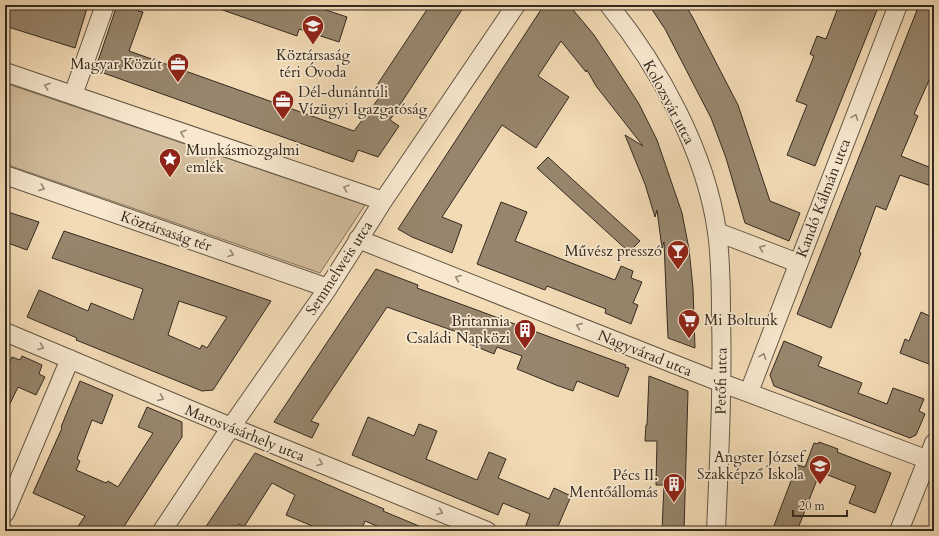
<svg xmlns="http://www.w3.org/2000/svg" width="939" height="536" font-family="Cardo,serif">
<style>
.green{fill:#d2bd9c;stroke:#82735e}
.building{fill:#97866d;stroke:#332920;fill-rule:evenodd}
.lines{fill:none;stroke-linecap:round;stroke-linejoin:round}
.street-casing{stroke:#635645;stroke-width:20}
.street{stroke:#f7e8cf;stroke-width:18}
.oneway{stroke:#958878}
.labels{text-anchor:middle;stroke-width:3.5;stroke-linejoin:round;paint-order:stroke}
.poi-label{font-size:15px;fill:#332920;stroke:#f7e8cf;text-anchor:end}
.street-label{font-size:15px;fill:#332920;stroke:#f7e8cf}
</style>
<rect width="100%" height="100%" fill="#f3dbb5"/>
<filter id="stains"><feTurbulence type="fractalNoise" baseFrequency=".005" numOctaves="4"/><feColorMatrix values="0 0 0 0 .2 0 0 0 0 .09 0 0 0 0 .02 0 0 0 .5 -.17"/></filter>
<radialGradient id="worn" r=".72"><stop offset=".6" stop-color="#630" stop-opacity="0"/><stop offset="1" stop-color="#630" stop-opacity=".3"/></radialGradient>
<path class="green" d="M5,83L365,205L320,273L5,164Z"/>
<path class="building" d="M5,5H88L75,48L5,26Z
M117,5H140L138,11L143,12L129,51L354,131L385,90L377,85L430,5H465L390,120L399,126L378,157L358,150L353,162L95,70Z
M215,5H311L347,17L339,42L299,29L297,36L214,7Z
M544,5H569L594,35L619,73L639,104L657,140L682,213L689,249L693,288L695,348L668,338L664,242L662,248L657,210L655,217L645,184L625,135L643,146L596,86L587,70L586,72L561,41L538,76L569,97L536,148L502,125L442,217L462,225L452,253L412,237L398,229Z
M649,5H685L692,16L738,105L770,201L800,213L789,241L745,223L726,158L711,118L665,29Z
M839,5H879L815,166L787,155L807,105L796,101L814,56L810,54L817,36L826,39Z
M919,5H934V39L929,50L934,52V69L914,114L918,116L901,156L934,169V187L900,175L886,210L876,206L859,252L861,253L831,328L797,314Z
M548,157L640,241L629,252L537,168Z
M501,202L527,212L515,241L615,280L621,266L633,271L631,278L642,282L633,303L638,305L631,324L605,313L606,309L547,286L545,290L477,264Z
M5,211L39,222L27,250L5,242Z
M64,231L166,265L271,301L213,390L202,391L76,340L77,338L27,317L39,290L88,311L91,303L133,320L143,289L52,258ZM179,301L227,317L207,348L202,345L200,349L168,335Z
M376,269L418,285L417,288L626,365L625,367L629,368L618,397L577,381L573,391L556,385L517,369L522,356L497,347L494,354L463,341L465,335L387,307L311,421L319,424L312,438L274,422Z
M921,312L934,318V366L900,353L905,339L909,341Z
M784,341L822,357L818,366L862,383L858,393L887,404L893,388L924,399L919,411L925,414L916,435L910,438L774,386L770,375Z
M22,356L42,365L39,374L45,377L36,395L18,387L5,414V372L12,357L20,360Z
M649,376L688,391L684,531H662L664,485H656L657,441H645L646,425H647Z
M80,381L113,395L102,424L92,420L77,459L80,461L76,470L106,483L108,481L118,487L153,433L138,427L147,407L182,422V437L121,531H75L85,516L33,493L62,428L61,427Z
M368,417L414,436L419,424L437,431L426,459L477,480L489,452L506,459L498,478L549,499L554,488L571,496L556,531H533L525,528L530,514L503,503L498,515L352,455Z
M819,442L838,449L837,452L891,473L875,513L849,503L856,486L820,472L797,531H772L797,465L805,467L814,443L818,444Z
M255,453L384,509L383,511L431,531H389L365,521L361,531H324L286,515L295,495L272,483L244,527L239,524L235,531H203Z"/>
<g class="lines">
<g class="street-casing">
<path id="street" d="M609,5C659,67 706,152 717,232C721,260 721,288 721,316C723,388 719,459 716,531
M5,72L383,201
M73,95L105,5
M5,175L328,288
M717,232L798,263
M358,239L722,383L934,462
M5,332L231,427L487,531
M749,392L898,5
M5,513L70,359
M162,531L231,427L328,288L383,201L516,5
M899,531L934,443"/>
</g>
<use href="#street" class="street"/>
</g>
<defs><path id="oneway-chevron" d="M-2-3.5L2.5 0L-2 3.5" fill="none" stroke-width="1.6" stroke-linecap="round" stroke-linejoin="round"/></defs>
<g class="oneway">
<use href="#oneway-chevron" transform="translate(47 86) rotate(-161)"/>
<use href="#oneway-chevron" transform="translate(855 117) rotate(-69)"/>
<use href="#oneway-chevron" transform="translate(183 133) rotate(-161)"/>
<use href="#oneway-chevron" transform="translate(42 188) rotate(20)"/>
<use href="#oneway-chevron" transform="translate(346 188) rotate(-161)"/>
<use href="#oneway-chevron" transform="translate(762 248) rotate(-158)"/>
<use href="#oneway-chevron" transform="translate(231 254) rotate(20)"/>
<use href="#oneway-chevron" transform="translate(458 278) rotate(-158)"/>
<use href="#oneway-chevron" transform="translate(579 326) rotate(-158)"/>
<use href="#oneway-chevron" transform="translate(41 347) rotate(23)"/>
<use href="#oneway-chevron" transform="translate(763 356) rotate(-70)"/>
<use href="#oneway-chevron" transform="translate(161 398) rotate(23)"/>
<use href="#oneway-chevron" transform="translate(320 463) rotate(22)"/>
<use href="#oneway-chevron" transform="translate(440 512) rotate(22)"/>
</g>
<defs>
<g id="school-pin" transform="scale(1.15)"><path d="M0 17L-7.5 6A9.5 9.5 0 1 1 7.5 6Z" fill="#8f2418" stroke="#f7e8cf"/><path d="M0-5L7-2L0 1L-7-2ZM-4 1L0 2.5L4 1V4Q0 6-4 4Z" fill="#fff"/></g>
<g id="office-pin" transform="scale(1.15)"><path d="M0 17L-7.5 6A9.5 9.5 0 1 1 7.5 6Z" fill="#8f2418" stroke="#f7e8cf"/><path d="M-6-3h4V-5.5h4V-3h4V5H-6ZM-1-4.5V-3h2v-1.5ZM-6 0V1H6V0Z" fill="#fff"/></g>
<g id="sight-pin" transform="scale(1.15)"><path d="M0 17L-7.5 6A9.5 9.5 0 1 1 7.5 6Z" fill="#8f2418" stroke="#f7e8cf"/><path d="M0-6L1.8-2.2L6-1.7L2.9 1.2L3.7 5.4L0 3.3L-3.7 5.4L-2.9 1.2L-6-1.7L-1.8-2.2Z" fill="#fff"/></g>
<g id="bar-pin" transform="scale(1.15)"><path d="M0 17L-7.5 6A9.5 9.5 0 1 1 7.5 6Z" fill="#8f2418" stroke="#f7e8cf"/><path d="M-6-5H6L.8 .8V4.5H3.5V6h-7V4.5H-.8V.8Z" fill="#fff"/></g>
<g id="supermarket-pin" transform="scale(1.15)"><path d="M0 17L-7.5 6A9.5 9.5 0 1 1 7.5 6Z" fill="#8f2418" stroke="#f7e8cf"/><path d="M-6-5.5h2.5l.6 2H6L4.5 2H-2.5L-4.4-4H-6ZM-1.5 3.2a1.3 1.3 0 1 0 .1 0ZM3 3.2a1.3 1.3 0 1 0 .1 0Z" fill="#fff"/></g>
<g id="building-pin" transform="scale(1.15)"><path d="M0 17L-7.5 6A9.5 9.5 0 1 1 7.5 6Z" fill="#8f2418" stroke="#f7e8cf"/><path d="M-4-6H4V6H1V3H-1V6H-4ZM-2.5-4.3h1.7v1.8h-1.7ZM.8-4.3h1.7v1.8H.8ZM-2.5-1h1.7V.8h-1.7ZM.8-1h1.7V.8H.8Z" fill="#fff"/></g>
</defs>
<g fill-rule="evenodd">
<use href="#school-pin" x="313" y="26"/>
<use href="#office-pin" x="178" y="64"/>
<use href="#office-pin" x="283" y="101"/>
<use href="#sight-pin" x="170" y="159"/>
<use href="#bar-pin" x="678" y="251"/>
<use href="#supermarket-pin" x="689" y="320"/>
<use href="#building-pin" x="525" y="330"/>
<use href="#school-pin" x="820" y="466"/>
<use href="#building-pin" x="674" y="484"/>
</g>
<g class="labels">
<g class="poi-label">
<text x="313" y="60" text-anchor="middle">Köztársaság<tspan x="313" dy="17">téri Óvoda</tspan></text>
<text x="162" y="69">Magyar Közút</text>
<text x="298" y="97" text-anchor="start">Dél-dunántúli<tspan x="298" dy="17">Vízügyi Igazgatóság</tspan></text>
<text x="186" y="155" text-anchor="start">Munkásmozgalmi<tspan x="186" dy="17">emlék</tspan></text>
<text x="662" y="256">Művész presszó</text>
<text x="704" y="325" text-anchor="start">Mi Boltunk</text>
<text x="510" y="326">Britannia<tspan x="510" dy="17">Családi Napközi</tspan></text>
<text x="804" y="462">Angster József<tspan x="804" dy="17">Szakképző Iskola</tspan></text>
<text x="658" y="480">Pécs II.<tspan x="658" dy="17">Mentőállomás</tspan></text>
</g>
<g class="street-label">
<text transform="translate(669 102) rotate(62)" y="5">Kolozsvár utca</text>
<text transform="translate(823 198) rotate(-69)" y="5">Kandó Kálmán utca</text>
<text transform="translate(166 231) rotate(19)" y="5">Köztársaság tér</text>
<text transform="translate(339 268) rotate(-57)" y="5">Semmelweis utca</text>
<text transform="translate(645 353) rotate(22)" y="5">Nagyvárad utca</text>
<text transform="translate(721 381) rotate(-89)" y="5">Petőfi utca</text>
<text transform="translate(245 433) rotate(22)" y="5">Marosvásárhely utca</text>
</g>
</g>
<rect width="939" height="536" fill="none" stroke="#f3dbb5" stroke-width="20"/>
<rect x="6" y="6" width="927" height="524" fill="none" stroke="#332920" stroke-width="2"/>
<rect x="10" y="10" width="919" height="516" fill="none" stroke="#332920"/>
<path d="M793 510v6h54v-6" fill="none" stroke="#332920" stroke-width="2"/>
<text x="799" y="510" font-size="12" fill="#332920" stroke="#f7e8cf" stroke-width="3" paint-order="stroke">20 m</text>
<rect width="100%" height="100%" filter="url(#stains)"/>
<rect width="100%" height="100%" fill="url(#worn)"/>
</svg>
